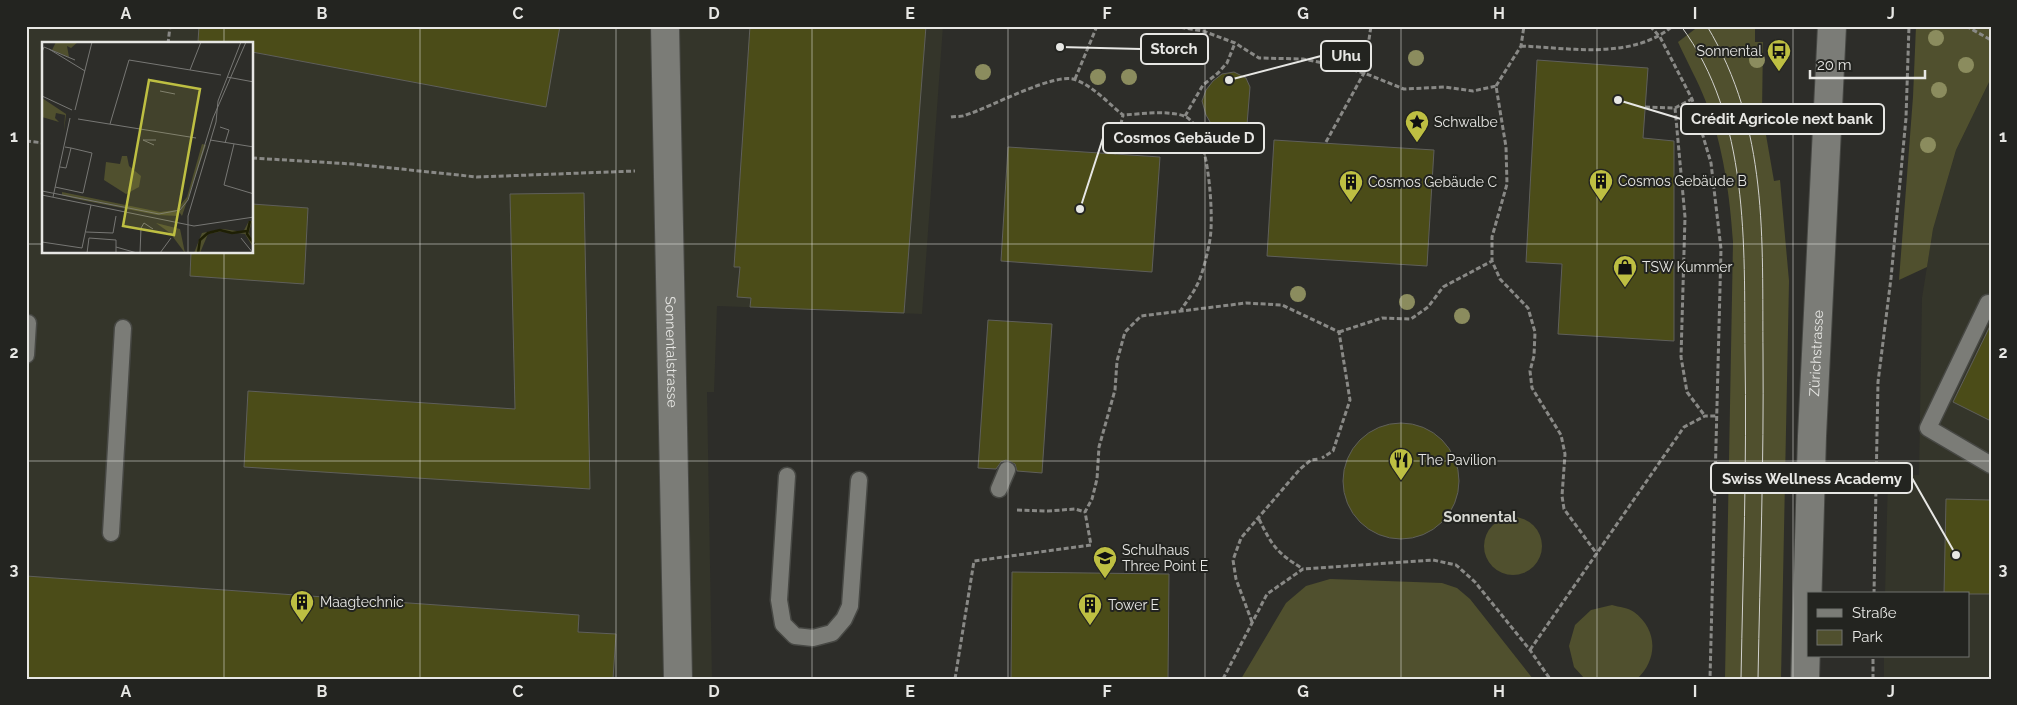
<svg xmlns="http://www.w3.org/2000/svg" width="2017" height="705" font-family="Raleway,sans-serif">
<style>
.built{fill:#34352a;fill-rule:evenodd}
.green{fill:#50502e}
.building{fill:#4b4c18;stroke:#5f5f5b}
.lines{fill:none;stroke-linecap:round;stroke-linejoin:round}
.lane-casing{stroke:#474844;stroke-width:19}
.street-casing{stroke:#474844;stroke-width:30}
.secondary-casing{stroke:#474844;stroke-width:30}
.path{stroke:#898986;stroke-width:3;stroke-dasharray:5 2.5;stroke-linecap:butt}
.lane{stroke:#7b7c77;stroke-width:16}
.street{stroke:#7b7c77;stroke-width:28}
.secondary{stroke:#7b7c77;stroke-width:28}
.tram{stroke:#d2d2ce;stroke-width:1}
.tree{fill:#8b8c5e}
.grid{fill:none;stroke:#e7e7e4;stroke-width:1;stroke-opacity:0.55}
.labels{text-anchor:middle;stroke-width:4;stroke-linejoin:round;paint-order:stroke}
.poi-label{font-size:14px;fill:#e7e7e4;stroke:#232420;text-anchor:start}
.street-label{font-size:14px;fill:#e7e7e4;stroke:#232420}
.neighbourhood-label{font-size:15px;font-weight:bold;fill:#d6d7d1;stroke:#232420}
.inset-river{fill:none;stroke:#1e1f04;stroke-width:2.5}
.inset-road{fill:none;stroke:#777774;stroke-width:1}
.view{fill:#bebf42;fill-opacity:0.15;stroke:#bebf42;stroke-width:2.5}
.inset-edge{fill:none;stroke:#e7e7e4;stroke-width:2.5}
.leader{fill:none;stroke:#e7e7e4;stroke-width:2}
.callout-dot{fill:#e7e7e4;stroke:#232420;stroke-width:2}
.callout{fill:#232420;stroke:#e7e7e4;stroke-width:2}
.callout-label{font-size:15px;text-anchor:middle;font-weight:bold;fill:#e7e7e4}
.neatline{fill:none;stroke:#e7e7e4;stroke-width:2}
.grid-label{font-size:16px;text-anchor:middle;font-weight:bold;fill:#e7e7e4}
</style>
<rect width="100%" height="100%" fill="#2d2d29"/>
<path class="built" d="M26,26H943L922,314L717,306L714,392H707L712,679H26ZM44,44H252V252H44Z
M1991,78V679H1884V656H1968V594H1885L1888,476L1919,475L1922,298L1933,229L1956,150Z"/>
<path class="green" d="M1699,26H1755V42H1763L1762,112L1774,181L1780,180L1789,281L1781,679H1725L1733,242C1730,197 1723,144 1706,102C1698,81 1687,62 1678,42Z
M1916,26H1991V78L1956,150L1933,229L1927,267L1899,280L1913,97Z
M1484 546a29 29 0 1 1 58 0a29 29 0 1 1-58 0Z
M1330,579L1442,583L1457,588L1470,599L1533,679H1241L1286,603L1306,586Z
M1612,605C1619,607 1629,608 1634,612C1658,630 1658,659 1637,679H1585L1574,667L1569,646L1575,625L1591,610Z"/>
<path class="building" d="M199,26H560L546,107L252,52V44H209L198,42Z
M750,26H926L904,313L750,307L751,298L737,297L740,267H734Z
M1537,60L1648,68L1643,138L1674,141V341L1558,334L1562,264L1526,262Z
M1234,72L1246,78L1250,87L1247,125L1222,136L1213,127L1206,115L1202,101L1206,90L1213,81L1222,74Z
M1274,140L1434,150L1427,266L1267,256Z
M1008,147L1160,157L1152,272L1001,261Z
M584,193L590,489L244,467L248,391L515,409L510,194Z
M252,204L308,208L304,284L190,276L191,252H252Z
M988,320L1052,324L1042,473L1017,471L1015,464L1006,460L1001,462L996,469L978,468Z
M1991,324V421L1953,402Z
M1343 481a58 58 0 1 1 116 0a58 58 0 1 1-116 0Z
M1946,499L1991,500V594H1944Z
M1012,572L1169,574L1168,679H1011Z
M26,576L579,615L578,632L616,634L613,679H26Z"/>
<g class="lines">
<g class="lane-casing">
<path id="lane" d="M1988,303L1928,428L1991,465
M26,355L28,323
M787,476L779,600L783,624L795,636L813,638L832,633L844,619L850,606L859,480
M999,489L1007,470
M111,533L123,328"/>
</g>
<g class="street-casing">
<g id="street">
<path id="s1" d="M665,26L678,679"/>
</g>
</g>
<g class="secondary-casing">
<g id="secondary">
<path id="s2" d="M1805,679L1812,436L1832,26"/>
</g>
</g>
<path class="path" d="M1173,26L1203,31L1235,43L1259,58L1303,59L1338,66L1364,73L1404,89L1445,87L1473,91L1496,86L1506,147L1507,184L1492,237V261L1500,279L1528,308L1535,332L1534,356L1530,371L1532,388L1561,435L1565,454L1562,496L1564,509L1597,554
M1650,26L1660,37L1692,99L1711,163L1721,249L1710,679
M1966,26L1991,40
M168,44L170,26
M1521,46C1571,48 1632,60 1673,26
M1075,79L1097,26
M1496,86L1521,46L1524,26
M1645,107L1675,108L1692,99
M1675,108L1685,217L1681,357L1687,392L1705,416
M1185,116L1203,85L1218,73L1227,63L1235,43
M951,117C956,116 962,117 966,115C989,108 1056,71 1076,80C1094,87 1108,103 1123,115C1141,114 1167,110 1184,116C1209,124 1214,217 1210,239C1208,252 1202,277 1196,287C1192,295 1186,302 1181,310
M26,141L44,143
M1326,142L1364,73L1371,26
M1114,154L1123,115
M252,158L353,164L477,177L635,171
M1339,332L1382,318L1411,319L1428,307L1443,287L1492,261
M1017,510L1048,511L1075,509L1085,512
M1259,519C1272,546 1277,553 1303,569
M1874,594L1878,382L1891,278L1906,118L1909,26
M1252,622L1236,579L1233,560L1241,538L1300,469L1311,460L1320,459
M1530,650L1684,427L1705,416H1717
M955,679L974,561L1091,545L1085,512L1092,499L1097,479L1099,447L1115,390L1117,361L1125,332L1141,316L1246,303L1282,305L1339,332L1350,400L1333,451L1322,458
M1223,679L1267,594L1303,569L1433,560L1456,565L1475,582L1530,650L1550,679
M1873,679V656"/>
<use href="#lane" class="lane"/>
<use href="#street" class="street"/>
<use href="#secondary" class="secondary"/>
<path class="tram" d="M1681,26C1750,119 1744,244 1745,354C1747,462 1743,571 1741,679
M1707,26C1769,129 1762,238 1763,353C1764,462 1760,570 1758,679"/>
</g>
<g class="tree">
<circle cx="1936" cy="38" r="8"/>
<circle cx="1416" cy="58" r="8"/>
<circle cx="1757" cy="60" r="8"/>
<circle cx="1966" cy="65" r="8"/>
<circle cx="983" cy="72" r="8"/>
<circle cx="1098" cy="77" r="8"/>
<circle cx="1129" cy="77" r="8"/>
<circle cx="1939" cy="90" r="8"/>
<circle cx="1928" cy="145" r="8"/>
<circle cx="1298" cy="294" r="8"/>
<circle cx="1407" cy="302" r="8"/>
<circle cx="1462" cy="316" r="8"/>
</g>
<path class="grid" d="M224,26V44M420,26V679M616,26V679M812,26V679M1008,26V679M1205,26V679M1401,26V679M1597,26V679M1793,26V679M26,244H44M252,244H1991M224,252V679M26,461H1991"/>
<defs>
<g id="bus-pin" transform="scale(1.25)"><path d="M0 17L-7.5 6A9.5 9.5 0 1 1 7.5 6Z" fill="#bebf42" stroke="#232420"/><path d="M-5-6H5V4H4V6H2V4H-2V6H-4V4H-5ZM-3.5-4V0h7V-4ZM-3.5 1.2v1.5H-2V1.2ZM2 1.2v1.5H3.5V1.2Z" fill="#111"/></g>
<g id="sight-pin" transform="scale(1.25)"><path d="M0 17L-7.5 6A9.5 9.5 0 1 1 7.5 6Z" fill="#bebf42" stroke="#232420"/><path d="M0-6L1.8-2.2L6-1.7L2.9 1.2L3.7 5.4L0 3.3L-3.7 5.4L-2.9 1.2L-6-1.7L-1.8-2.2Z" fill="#111"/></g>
<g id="building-pin" transform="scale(1.25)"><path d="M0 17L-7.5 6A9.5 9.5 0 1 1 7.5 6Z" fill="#bebf42" stroke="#232420"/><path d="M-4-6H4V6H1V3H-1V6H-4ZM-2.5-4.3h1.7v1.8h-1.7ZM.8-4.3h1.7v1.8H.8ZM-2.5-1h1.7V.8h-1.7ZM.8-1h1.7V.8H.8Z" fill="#111"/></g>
<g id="shop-pin" transform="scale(1.25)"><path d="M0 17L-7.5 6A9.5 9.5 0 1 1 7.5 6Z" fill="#bebf42" stroke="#232420"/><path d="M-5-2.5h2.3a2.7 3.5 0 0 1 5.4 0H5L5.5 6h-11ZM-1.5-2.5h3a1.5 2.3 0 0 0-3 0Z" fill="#111"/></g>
<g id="restaurant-pin" transform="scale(1.25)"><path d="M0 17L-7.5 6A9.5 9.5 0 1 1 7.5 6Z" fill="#bebf42" stroke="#232420"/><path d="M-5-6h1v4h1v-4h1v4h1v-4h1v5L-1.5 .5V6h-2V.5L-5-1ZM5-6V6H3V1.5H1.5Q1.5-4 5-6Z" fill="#111"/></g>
<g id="school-pin" transform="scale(1.25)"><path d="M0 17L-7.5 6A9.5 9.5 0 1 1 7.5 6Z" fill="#bebf42" stroke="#232420"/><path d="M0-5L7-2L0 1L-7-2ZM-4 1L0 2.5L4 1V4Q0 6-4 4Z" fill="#111"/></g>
</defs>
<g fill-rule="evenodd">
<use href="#bus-pin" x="1779" y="51"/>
<use href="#sight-pin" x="1417" y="122"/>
<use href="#building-pin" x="1601" y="181"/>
<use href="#building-pin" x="1351" y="182"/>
<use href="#shop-pin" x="1625" y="267"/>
<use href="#restaurant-pin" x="1401" y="460"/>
<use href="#school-pin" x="1105" y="558"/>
<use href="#building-pin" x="302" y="602"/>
<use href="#building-pin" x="1090" y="605"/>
</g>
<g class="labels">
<g class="poi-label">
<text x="1762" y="56" text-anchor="end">Sonnental</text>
<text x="1434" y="127">Schwalbe</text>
<text x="1618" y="186">Cosmos Gebäude B</text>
<text x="1368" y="187">Cosmos Gebäude C</text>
<text x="1642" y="272">TSW Kummer</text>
<text x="1418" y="465">The Pavilion</text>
<text x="1122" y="555">Schulhaus<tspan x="1122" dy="16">Three Point E</tspan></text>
<text x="320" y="607">Maagtechnic</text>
<text x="1108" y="610">Tower E</text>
</g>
<g class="street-label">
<text dy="5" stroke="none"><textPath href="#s2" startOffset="326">Zürichstrasse</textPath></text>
<text dy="5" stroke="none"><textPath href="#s1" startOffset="326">Sonnentalstrasse</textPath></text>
</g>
<g class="neighbourhood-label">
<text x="1480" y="522">Sonnental</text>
</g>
</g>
<g transform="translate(42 42)">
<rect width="211" height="211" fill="#2d2d29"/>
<path d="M14,0H36L29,6L25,4L27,15L10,8ZM0,56L24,72L22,89L23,73L14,71L13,76L17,80L0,75ZM160,102L164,103L140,174L135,167L145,155ZM80,114H85L87,124L99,134L97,145L84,152L62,138L64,120L78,122ZM20,150L118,170L134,168L136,174L115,173L34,157L20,153ZM207,179H210L207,190L211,205L203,192L181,189L166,192L158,211H152L160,191L181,187L201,190ZM114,181L138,187L143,211L128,191Z" fill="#50502e"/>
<path class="inset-river" d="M208,179L205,192L212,202M156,211L158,198L166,191L178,188L190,191L205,189"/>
<path class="inset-road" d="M7,7L43,29M0,10L2,5L33,18M148,28L159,0M185,35L212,40M118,49L133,52M0,54L30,68M33,68L50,0M36,77L154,96M68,82L87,18L179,33M178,85L187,88L183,101M168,98L212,105M192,102L182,143L212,152M112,103L101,98H114M18,125L24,126L29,106L23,105M13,145L41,151L50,111L29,106M0,149L117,172L138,168L146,158L171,76L204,0M0,153L152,184L212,175M11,155L28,76M44,190L71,191L74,174M199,196L211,211M0,200L40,206M74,205L95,211M40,206L49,163M45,211L47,196L74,198V211M98,211L99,186L102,181L111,187M118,211L129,196M146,211V174L174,80L176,59L199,0"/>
<path class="view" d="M107,38L158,47L132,193L81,184Z"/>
<rect width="211" height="211" class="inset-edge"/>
</g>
<path class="leader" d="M1060 47L1141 49M1229 80L1321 56M1618 100L1681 119M1080 209L1103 138M1956 555L1912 478"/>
<g class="callout-dot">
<circle cx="1060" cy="47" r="5"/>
<circle cx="1229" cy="80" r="5"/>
<circle cx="1618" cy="100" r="5"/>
<circle cx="1080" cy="209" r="5"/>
<circle cx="1956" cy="555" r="5"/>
</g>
<g class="callout">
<rect x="1141" y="34" width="67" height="30" rx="5"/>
<rect x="1321" y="41" width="50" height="30" rx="5"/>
<rect x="1681" y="104" width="203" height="30" rx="5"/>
<rect x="1103" y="123" width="161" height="30" rx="5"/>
<rect x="1711" y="463" width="201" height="30" rx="5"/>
</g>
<g class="callout-label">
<text x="1174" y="54">Storch</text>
<text x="1346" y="61">Uhu</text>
<text x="1782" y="124">Crédit Agricole next bank</text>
<text x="1184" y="143">Cosmos Gebäude D</text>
<text x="1812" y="484">Swiss Wellness Academy</text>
</g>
<rect width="2017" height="705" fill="none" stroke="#232420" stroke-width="55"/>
<rect x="1807" y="592" width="162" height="65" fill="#232420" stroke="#71726e"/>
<rect x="1817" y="609" width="25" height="8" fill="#7b7c77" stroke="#71726e"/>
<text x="1852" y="618" font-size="15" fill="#e7e7e4">Straße</text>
<rect x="1817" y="630" width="25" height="15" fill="#50502e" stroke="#71726e"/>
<text x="1852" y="642" font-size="15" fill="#e7e7e4">Park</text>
<path d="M1810 70v8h115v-8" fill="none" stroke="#e7e7e4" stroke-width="2.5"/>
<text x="1817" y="70" font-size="15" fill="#e7e7e4" stroke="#232420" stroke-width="4" paint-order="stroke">20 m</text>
<rect x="28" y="28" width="1962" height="650" class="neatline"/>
<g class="grid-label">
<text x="126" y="19">A</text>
<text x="322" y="19">B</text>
<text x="518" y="19">C</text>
<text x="714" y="19">D</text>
<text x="910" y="19">E</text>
<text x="1107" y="19">F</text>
<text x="1303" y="19">G</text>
<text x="1499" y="19">H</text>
<text x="1695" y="19">I</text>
<text x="1891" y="19">J</text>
<text x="14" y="142">1</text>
<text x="2003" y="142">1</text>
<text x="14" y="358">2</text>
<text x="2003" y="358">2</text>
<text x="14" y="575">3</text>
<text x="2003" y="575">3</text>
<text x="126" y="697">A</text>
<text x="322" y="697">B</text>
<text x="518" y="697">C</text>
<text x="714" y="697">D</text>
<text x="910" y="697">E</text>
<text x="1107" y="697">F</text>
<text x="1303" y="697">G</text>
<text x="1499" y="697">H</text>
<text x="1695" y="697">I</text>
<text x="1891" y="697">J</text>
</g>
</svg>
